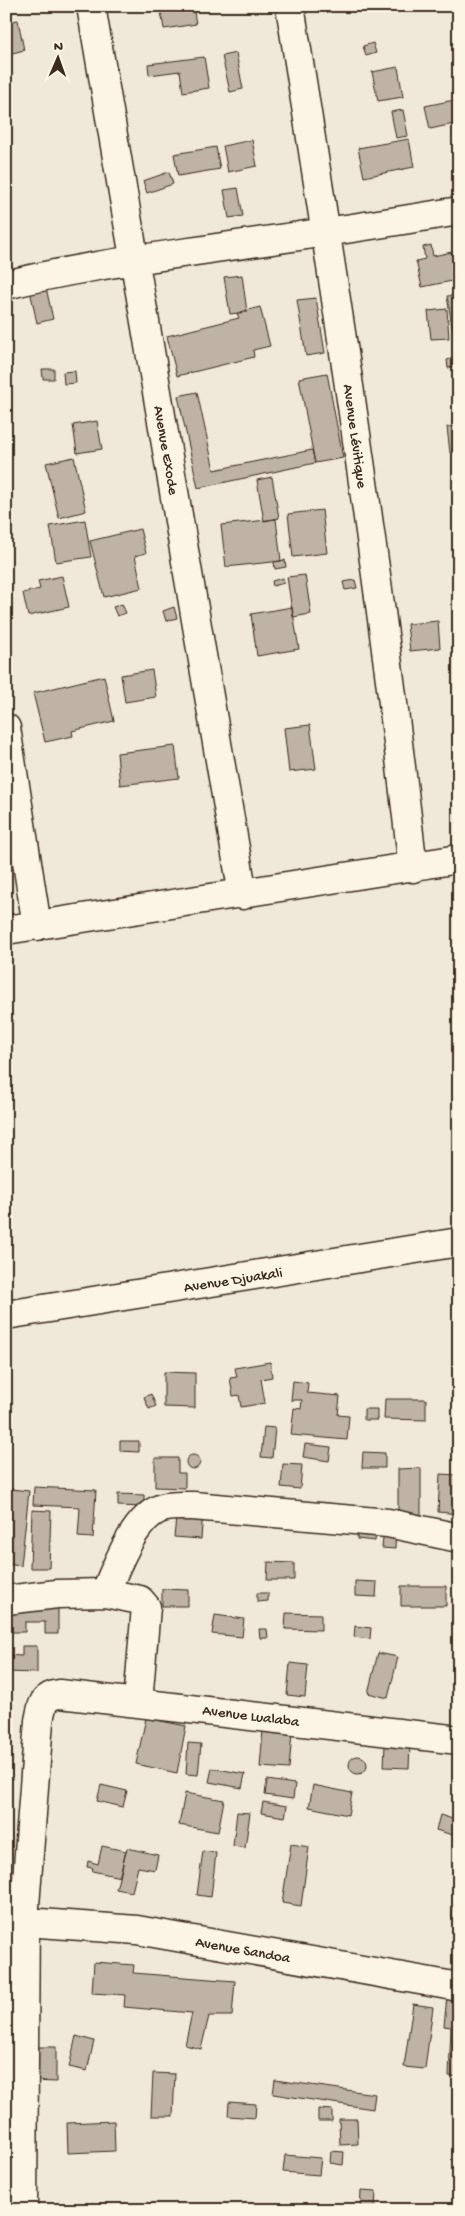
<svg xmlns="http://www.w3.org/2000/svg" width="465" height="2216" font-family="'Gochi Hand',sans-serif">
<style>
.building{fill:#beb3a4;stroke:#3b2a1e}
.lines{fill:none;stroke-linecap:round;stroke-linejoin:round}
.street-casing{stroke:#3b2a1e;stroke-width:31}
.street{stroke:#fcf5e5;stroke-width:28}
.labels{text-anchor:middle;stroke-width:4.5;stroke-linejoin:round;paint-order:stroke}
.street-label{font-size:15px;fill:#3b2a1e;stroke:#fcf5e5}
</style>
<rect width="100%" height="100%" fill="#f0e9d9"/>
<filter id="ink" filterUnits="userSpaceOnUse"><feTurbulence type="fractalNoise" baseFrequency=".02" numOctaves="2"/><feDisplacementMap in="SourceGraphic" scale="10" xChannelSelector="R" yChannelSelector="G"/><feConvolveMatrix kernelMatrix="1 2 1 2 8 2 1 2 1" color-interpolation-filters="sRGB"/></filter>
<g filter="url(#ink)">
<path class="building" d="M160,6H193L196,24L164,29Z
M401,6H408L409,10L402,11Z
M18,20L24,50L9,54L6,22Z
M373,43L376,53L366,56L363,46Z
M236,53L243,89L230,92L222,56Z
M204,57L209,88L183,92L180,71L149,75L148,64Z
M398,67L403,97L378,101L372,72Z
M459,99V123L430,129L425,106Z
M403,110L408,136L396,138L391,112Z
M409,139L414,167L364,177L358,148Z
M252,140L257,166L228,172L223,146Z
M216,147L220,169L178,176L174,154Z
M169,172L173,184L147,193L143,181Z
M238,188L243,216L229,218L224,190Z
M431,245L433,256L452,252L457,280L422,287L416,261L425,259L423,247Z
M242,275L247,312L230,314L224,277Z
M45,283L53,319L37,323L29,286Z
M459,295V331L453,332L447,296Z
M316,298L325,353L306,356L297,300Z
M260,307L270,346L253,350L254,357L177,376L167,336L239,318L237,313Z
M447,309L449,338L431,339L428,311Z
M454,358L456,366L448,368L447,360Z
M42,369H54V379H43Z
M75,371L76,383L64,384L63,372Z
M327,373L343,458L315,463L299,378Z
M197,392L214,470L312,450L315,463L198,488L178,396Z
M97,421L102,449L77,453L73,425Z
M459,426V452L450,453L447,427Z
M74,457L86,511L59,518L46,463Z
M272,477L279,518L264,521L257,480Z
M322,510L327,553L293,557L288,514Z
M276,519L281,561L226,567L221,525Z
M85,520L91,557L56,562L50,526Z
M140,529L146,553L135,556L142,588L104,597L90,541Z
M285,560L286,567L275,569L274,562Z
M305,575L311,614L293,617L287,577Z
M62,576L69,607L28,616L23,593L40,589L38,581Z
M283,578L284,583L273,586L272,581Z
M355,580L357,588L345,590L343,582Z
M122,604L126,613L117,616L113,607Z
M174,607L177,618L166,621L163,611Z
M292,607L299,649L257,656L251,614Z
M438,621L440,648L410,651L407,624Z
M152,670L156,697L125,702L121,675Z
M104,676L114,721L72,731L73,736L45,742L33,693Z
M310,725L316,769L289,772L284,728Z
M175,746L179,778L120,785L117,753Z
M270,1362L272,1377L261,1379L265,1403L241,1407L239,1395L233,1396L230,1378L237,1377L235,1368Z
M164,1372L195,1373V1408L164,1407Z
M293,1381L308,1383L307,1393L340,1396L338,1415L349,1416L347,1440L291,1435L294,1408L301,1409L302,1400H291Z
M151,1394L156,1406L149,1409L144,1397Z
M385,1399H426V1420L384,1419Z
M364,1409H377V1420H364Z
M264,1427L275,1428L272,1458L261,1457Z
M120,1441H139V1452L120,1451Z
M305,1444L331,1447L329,1461L303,1457Z
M363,1452L385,1453V1468H362Z
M186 1462a7 7 0 1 1 14 0a7 7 0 1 1-14 0Z
M155,1458H178V1473H185V1488L155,1487Z
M283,1464L302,1465L300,1489L281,1487Z
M421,1468V1515H398V1469Z
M440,1474L459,1475V1514L438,1512Z
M34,1487L96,1490L93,1538L78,1537L80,1507L33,1505Z
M11,1489L29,1491L21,1566L6,1564V1535Z
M118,1494L144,1495V1507L118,1506Z
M177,1509L203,1511L201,1539L174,1537Z
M32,1510L51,1511L49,1568H30Z
M359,1523L377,1525L375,1541L357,1539Z
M384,1527L396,1528L395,1549L382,1548Z
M268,1562L294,1563V1580H267Z
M355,1581L377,1582L376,1597L355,1596Z
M401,1586H446V1606H401Z
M162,1589L188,1590V1606H162Z
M257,1593H268V1601L257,1602Z
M454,1595H459V1613L454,1612Z
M58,1606V1634H45V1622H25V1632H6V1608Z
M286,1613L321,1614V1630L285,1629Z
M215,1615L244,1619L242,1637L212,1634Z
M355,1626L371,1628L370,1639L354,1637Z
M259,1629H267L268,1638H260Z
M22,1646H37V1673L6,1672V1655L22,1656Z
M378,1653L398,1657L388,1698L368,1693Z
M290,1663L308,1665L305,1697L287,1695Z
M146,1718L186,1726L177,1773L136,1764Z
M263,1730L292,1732L289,1769L260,1767Z
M188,1743L201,1744L198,1775L186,1774Z
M385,1744L410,1745L409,1768L384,1767Z
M349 1765a9 9 0 1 1 18 0a9 9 0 1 1-18 0Z
M212,1768L245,1774L242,1788L209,1782Z
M267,1780L295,1784L293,1799L265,1795Z
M101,1785L127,1791L123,1807L97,1801Z
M313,1785L352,1793L348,1815L309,1807Z
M185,1793L224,1800L218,1832L179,1825Z
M263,1802L287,1806L285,1817L261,1813Z
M237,1812L250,1813L245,1848L233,1846Z
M440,1815L459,1821V1837L436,1830Z
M291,1844L309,1847L301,1906L282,1903Z
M102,1846L126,1851L120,1877L92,1871L93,1868L87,1867L88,1861L98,1864Z
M127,1848L158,1855L155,1870L138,1867L132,1892L116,1889Z
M203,1851L216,1853L211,1897L197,1895Z
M457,1887L459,1888V1918L452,1917Z
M94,1962L134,1965L133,1973L235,1981L232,2016H209L201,2049L185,2045L192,2013L124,2007L125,1995L92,1993Z
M447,1996L459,1997V2077L449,2076L451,2027L444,2026Z
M413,2004L433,2007L425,2069L404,2067Z
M76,2036L94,2041L87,2071L69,2067Z
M33,2047H56V2082L31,2081Z
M153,2073L175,2074L173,2116H151Z
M275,2080L375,2094L373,2109L273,2094Z
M229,2102L256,2104L255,2118L228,2116Z
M318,2109L332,2110V2121H318Z
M339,2119H357L358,2144L340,2145Z
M114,2121L115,2151L68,2153L67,2123Z
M331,2151L344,2152L343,2165L330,2163Z
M6,2153H15L13,2186H6Z
M285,2155L321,2158L319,2175L283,2172Z
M361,2190L376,2191L375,2210H360Z"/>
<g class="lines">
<g class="street-casing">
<path id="street" d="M91,6L243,895
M290,6C336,293 380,579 413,868
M6,285C77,267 150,258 223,247C302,236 380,224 459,211
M6,728L37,926
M6,930L459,859
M6,1315L459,1242
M105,1593C116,1568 134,1517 162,1508C171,1505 183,1506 193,1506L388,1523L459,1538
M6,1600L57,1594L105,1593L140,1600L146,1607L138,1702
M26,1922L137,1930L459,1987
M23,2210L25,1906L39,1721C42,1706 42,1696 60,1694L459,1740"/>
</g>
<use href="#street" class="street"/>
</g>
</g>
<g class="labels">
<g class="street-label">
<text transform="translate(356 436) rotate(82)" y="5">Avenue Lévitique</text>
<text transform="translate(167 450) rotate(80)" y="5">Avenue Exode</text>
<text transform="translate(233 1279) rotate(-9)" y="5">Avenue Djuakali</text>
<text transform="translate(251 1715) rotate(7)" y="5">Avenue Lualaba</text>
<text transform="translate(243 1949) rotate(10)" y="5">Avenue Sandoa</text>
</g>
</g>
<rect width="465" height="2216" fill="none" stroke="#fcf5e5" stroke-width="25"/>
<rect x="12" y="12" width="440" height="2191" fill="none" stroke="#3b2a1e" stroke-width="2" filter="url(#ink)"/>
<g transform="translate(58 58) rotate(2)" stroke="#fcf5e5" stroke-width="4" paint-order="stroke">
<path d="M0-4L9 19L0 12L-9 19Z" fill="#3b2a1e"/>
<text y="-8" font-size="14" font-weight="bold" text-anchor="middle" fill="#3b2a1e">N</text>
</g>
</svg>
